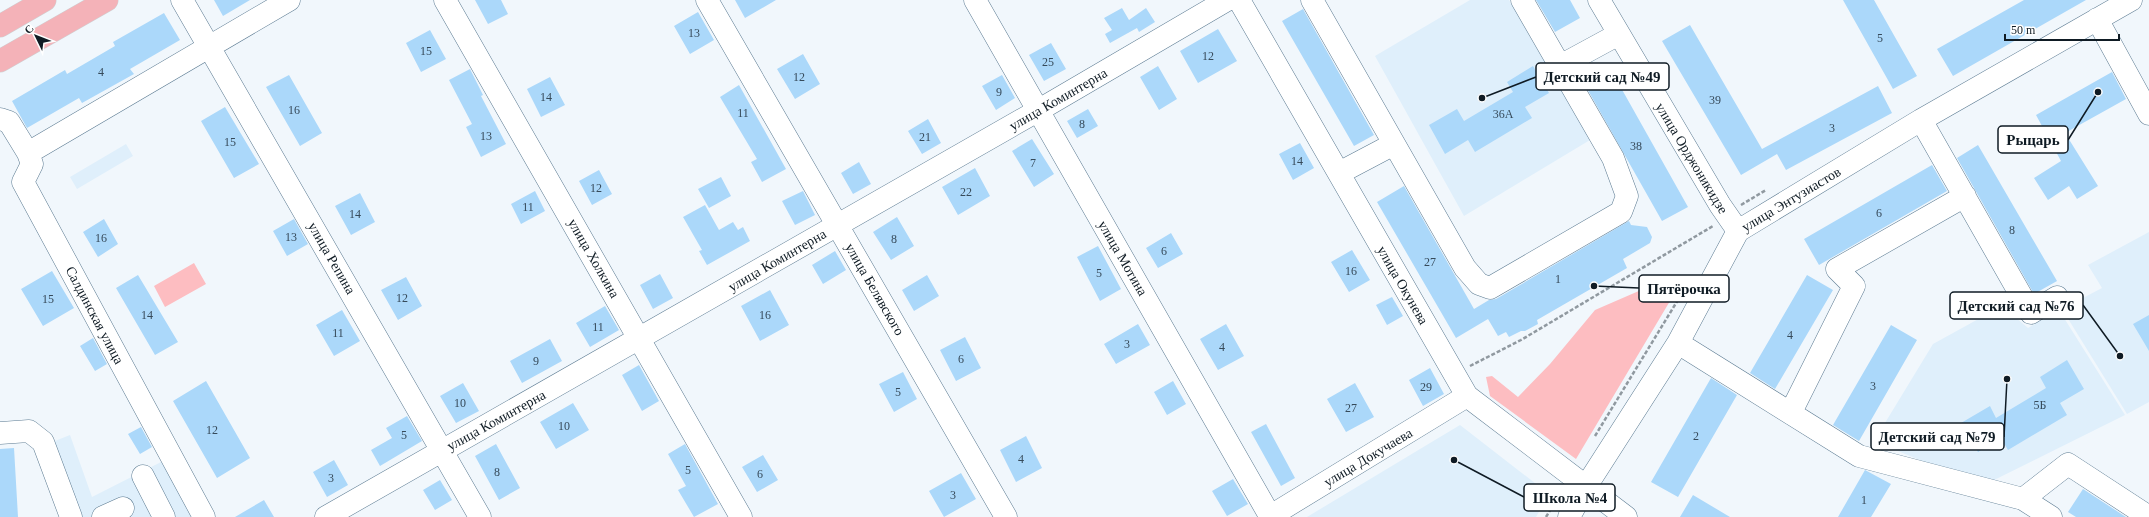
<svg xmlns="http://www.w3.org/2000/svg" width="2149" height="517" font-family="Georgia,serif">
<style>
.built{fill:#dfeffb}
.green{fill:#fdbdc1}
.building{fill:#abd8fa}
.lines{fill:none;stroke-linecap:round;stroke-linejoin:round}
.minor-casing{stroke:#5c7b92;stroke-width:23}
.major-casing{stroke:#cfd1d3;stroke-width:23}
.path{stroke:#9099a0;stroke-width:2.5;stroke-dasharray:4 2;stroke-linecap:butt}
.minor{stroke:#fff;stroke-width:22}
.major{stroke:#f4b2b8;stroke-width:22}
.labels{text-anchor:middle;stroke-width:3;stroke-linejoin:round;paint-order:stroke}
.number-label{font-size:12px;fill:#364a5a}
.street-label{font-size:14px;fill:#0f1b24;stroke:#fff}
.leader{fill:none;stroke:#0f1b24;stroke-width:1.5}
.callout-dot{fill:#0f1b24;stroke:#fff;stroke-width:1.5}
.callout{fill:#fff;stroke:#0f1b24;stroke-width:1.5}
.callout-label{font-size:15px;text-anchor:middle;font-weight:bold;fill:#0f1b24}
</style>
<rect width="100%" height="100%" fill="#f1f7fc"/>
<path class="built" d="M1470,0H1509L1590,140L1464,216L1375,56Z
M126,144L133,156L77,189L70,177Z
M2149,232V402L2127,414L2062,309L2102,288L2088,265Z
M2002,306L2028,328L2059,310L2125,415L1982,486L1874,441L1933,344Z
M1460,425L1549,494L1536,517H1307Z
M70,435L92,497L167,459L197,517H79L50,443Z"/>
<path class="green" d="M194,263L206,284L165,307L154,286Z
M1648,287L1670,301L1576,459L1490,396L1486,377L1492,376L1518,397L1550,364L1595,310Z"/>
<path class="building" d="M214,0H250L223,16Z
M475,0H501L508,14L488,24Z
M735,0H776L745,18Z
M1536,0H1570L1580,18L1555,32Z
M1843,0H1874L1917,76L1893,89Z
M2024,0H2086L1953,76L1937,49Z
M1122,8L1129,20L1146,8L1155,22L1139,32L1137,28L1110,43L1105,34L1112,30L1104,18Z
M1303,9L1374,135L1354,146L1282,21Z
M698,12L714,40L690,54L674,26Z
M164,13L180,40L130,69L134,74L82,103L79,98L27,128L12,101L65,70L67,74L115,46L113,42Z
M1690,25L1762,149L1878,86L1892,113L1786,170L1777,154L1741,175L1662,41Z
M1218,29L1237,61L1198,83L1180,51Z
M430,30L446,59L421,72L406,43Z
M1051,43L1066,69L1044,81L1029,55Z
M803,54L820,84L795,99L777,69Z
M1158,66L1177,99L1159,110L1140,77Z
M1533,66L1549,93L1525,107L1532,118L1475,152L1468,140L1445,154L1429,125L1457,109L1464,121L1513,92L1507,82Z
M470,69L483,95L481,96L506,144L481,157L466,127L472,124L449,80Z
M1611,70L1688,207L1662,221L1585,85Z
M2112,72L2126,99L2065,133L2098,186L2077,199L2069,186L2048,200L2034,178L2061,161L2036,115Z
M289,75L322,133L300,146L266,87Z
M1002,75L1015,98L996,110L982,86Z
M550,77L565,105L541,117L527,89Z
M739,85L786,169L762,182L751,162L757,159L720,97Z
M225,107L259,164L234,178L201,121Z
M1088,109L1098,126L1077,138L1067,121Z
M928,119L941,143L922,154L908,131Z
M1032,139L1054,174L1034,187L1012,151Z
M1300,143L1314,168L1293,180L1279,154Z
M1978,145L2057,281L2034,294L1957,158Z
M859,162L871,184L853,194L841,173Z
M1932,165L1947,191L1819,265L1804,239Z
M975,168L990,196L958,215L942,187Z
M599,170L612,194L592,205L579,181Z
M721,177L731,196L709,208L698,189Z
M1404,186L1474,309L1489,300L1496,299L1629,221L1631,225L1647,227L1652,237L1650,243L1623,259L1627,268L1537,320L1538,324L1525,331H1521L1509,337L1506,332L1498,336L1488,319L1456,338L1377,202Z
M535,191L545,211L521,224L511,204Z
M803,191L815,215L795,225L782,201Z
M360,193L375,222L351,235L335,206Z
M705,205L719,230L733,222L738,230L743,227L750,241L707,265L699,251L702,250L683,217Z
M897,217L914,246L891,260L873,232Z
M104,219L118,244L98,257L83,232Z
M294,219L308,244L287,256L273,231Z
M1171,233L1183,254L1158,268L1146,248Z
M1098,246L1121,289L1100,301L1077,257Z
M1352,250L1370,280L1349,292L1331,262Z
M835,251L846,270L823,284L812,265Z
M52,271L74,308L43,326L21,289Z
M660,274L673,298L653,309L640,285Z
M138,275L178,342L155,355L116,288Z
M927,275L939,296L914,311L902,290Z
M1807,275L1833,290L1775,389L1750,373Z
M406,277L422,306L398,320L381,290Z
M770,290L789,325L760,341L741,306Z
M1392,297L1403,316L1387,325L1376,305Z
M605,306L619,330L590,347L576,323Z
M342,310L360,341L334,356L316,325Z
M2149,315V351L2133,324Z
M1138,324L1150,345L1116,364L1104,344Z
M1226,324L1244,356L1218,370L1200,339Z
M1891,325L1917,340L1859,441L1833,425Z
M965,337L981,368L956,381L940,350Z
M93,338L107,364L95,371L80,346Z
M550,339L562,361L522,383L510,361Z
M2067,360L2084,389L2060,403L2067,415L2008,450L2001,438L1978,452L1961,423L1990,406L1996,418L2046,388L2040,377Z
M639,365L659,401L642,411L622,375Z
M1430,368L1444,394L1423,406L1409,380Z
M903,372L917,399L894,412L879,384Z
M1711,378L1737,395L1678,497L1651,482Z
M206,381L250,458L217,478L173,401Z
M1173,381L1186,404L1167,415L1154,392Z
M463,383L479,411L456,423L440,396Z
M1355,383L1374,417L1346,432L1327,399Z
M573,403L589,430L556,449L540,422Z
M407,416L422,441L380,466L371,450L392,438L386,428Z
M1266,424L1295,478L1281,486L1251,432Z
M141,427L152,447L140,454L128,434Z
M1026,436L1042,468L1016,482L1000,450Z
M496,444L520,488L499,500L475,456Z
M685,444L718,504L694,517L678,490L686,486L668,454Z
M14,448L18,517H0V449Z
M763,455L778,480L757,492L742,467Z
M334,460L348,485L327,497L313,472Z
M1865,470L1891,484L1871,517H1838Z
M961,473L976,499L944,517L929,491Z
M1233,479L1248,504L1227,516L1212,491Z
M440,480L452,500L435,510L423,490Z
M2083,489L2126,517H2076L2068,512Z
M1693,495L1730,517H1680Z
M264,500L274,517H235Z"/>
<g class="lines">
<g class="minor-casing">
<path id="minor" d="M182,0L480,517
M445,0L741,517
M707,0L1006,517
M975,0L1270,516
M1239,0L1467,396L1626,517
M1312,0L1465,268L1479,284L1490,288L1621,212L1627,196L1613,158L1522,0
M1599,0L1720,205L1738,231
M2097,19L2149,114
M1560,66L1619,34
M0,119L9,122L28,153L32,164L23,182L204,517
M1921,120L2031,313L2057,297
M28,153L289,0
M1339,173L1394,144
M1678,343L1859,456L2023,499L2051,517
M1791,412L1854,286L1837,269L1965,196
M0,433L29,431L43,442L71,517
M143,476L164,517
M2023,499L2068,464L2149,517
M103,517L123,508
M326,517L1039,110L1227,0
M1269,517L1467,396
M1569,517L1585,488L1678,343L1738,231L1921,120L2131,0"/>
</g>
<g class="major-casing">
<path id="major" d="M0,26L45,0
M0,61L107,0"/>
</g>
<path class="path" d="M1741,205L1766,190
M1470,366L1521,340L1713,226
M1595,436L1684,290
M1546,517L1552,507"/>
<use href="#minor" class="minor"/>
<use href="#major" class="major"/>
</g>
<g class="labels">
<g class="number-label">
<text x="694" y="37">13</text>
<text x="1880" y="42">5</text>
<text x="426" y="55">15</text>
<text x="1208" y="60">12</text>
<text x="1048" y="66">25</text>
<text x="101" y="76">4</text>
<text x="799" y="81">12</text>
<text x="999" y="96">9</text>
<text x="546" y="101">14</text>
<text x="1715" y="104">39</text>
<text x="294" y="114">16</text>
<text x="743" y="117">11</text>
<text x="1503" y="118">36А</text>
<text x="1082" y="128">8</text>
<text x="1832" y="132">3</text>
<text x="486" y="140">13</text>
<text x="925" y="141">21</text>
<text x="230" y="146">15</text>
<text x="1636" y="150">38</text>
<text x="1297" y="165">14</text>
<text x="1033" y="167">7</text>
<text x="596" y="192">12</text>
<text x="966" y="196">22</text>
<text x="528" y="211">11</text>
<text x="1879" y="217">6</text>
<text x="355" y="218">14</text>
<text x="2012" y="234">8</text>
<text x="291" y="241">13</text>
<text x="101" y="242">16</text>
<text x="894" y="243">8</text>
<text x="1164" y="255">6</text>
<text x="1430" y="266">27</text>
<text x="1351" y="275">16</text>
<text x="1099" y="277">5</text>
<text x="1558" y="283">1</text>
<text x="402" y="302">12</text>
<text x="48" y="303">15</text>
<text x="147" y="319">14</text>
<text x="765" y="319">16</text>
<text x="598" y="331">11</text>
<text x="338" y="337">11</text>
<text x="1790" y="339">4</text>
<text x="1127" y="348">3</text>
<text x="1222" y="351">4</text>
<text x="961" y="363">6</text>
<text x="536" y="365">9</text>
<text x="1873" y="390">3</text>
<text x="1426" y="391">29</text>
<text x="898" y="396">5</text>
<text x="460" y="407">10</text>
<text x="2040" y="409">5Б</text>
<text x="1351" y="412">27</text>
<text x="564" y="430">10</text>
<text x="212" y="434">12</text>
<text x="404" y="439">5</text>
<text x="1696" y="440">2</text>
<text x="1021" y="463">4</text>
<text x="688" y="474">5</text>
<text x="497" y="476">8</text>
<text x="760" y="478">6</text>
<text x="331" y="482">3</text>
<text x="953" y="499">3</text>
<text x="1864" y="504">1</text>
</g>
<g class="street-label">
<text transform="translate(1058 99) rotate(-30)" y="5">улица Коминтерна</text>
<text transform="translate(1692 158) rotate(59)" y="5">улица Орджоникидзе</text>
<text transform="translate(1791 199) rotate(-31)" y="5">улица Энтузиастов</text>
<text transform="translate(332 258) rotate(60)" y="5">улица Репина</text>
<text transform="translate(594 258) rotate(60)" y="5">улица Холкина</text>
<text transform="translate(1123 258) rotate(60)" y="5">улица Мотина</text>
<text transform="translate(777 260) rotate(-30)" y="5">улица Коминтерна</text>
<text transform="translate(1403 285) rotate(60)" y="5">улица Окунева</text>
<text transform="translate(875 289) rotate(60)" y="5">улица Белявского</text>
<text transform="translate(95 315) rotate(62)" y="5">Салдинская улица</text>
<text transform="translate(496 420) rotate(-29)" y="5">улица Коминтерна</text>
<text transform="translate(1368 457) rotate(-31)" y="5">улица Докучаева</text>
</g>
</g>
<path class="leader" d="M1482 98L1536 77M2098 92L2068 140M1594 286L1639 288M2120 356L2083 305M2007 379L2004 437M1454 460L1524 497"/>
<g class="callout-dot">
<circle cx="1482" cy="98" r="4"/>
<circle cx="2098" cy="92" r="4"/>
<circle cx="1594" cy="286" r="4"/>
<circle cx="2120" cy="356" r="4"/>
<circle cx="2007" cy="379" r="4"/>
<circle cx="1454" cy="460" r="4"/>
</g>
<g class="callout">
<rect x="1536" y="63" width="133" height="27" rx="4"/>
<rect x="1998" y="126" width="70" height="27" rx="4"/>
<rect x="1639" y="275" width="90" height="27" rx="4"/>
<rect x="1950" y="292" width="133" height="27" rx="4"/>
<rect x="1871" y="423" width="133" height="27" rx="4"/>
<rect x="1524" y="484" width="91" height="27" rx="4"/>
</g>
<g class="callout-label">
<text x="1602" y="82">Детский сад №49</text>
<text x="2033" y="145">Рыцарь</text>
<text x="1684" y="294">Пятёрочка</text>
<text x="2016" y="311">Детский сад №76</text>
<text x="1937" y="442">Детский сад №79</text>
<text x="1570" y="503">Школа №4</text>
</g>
<g transform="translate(36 36) rotate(313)" stroke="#ffffff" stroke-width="3" paint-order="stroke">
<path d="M0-3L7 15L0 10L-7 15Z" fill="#0f1b24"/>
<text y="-6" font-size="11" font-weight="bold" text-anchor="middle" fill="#0f1b24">С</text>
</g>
<path d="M2005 34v6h114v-6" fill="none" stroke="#0f1b24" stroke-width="2"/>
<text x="2011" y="34" font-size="12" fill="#0f1b24" stroke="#ffffff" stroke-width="3" paint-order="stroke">50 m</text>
</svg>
